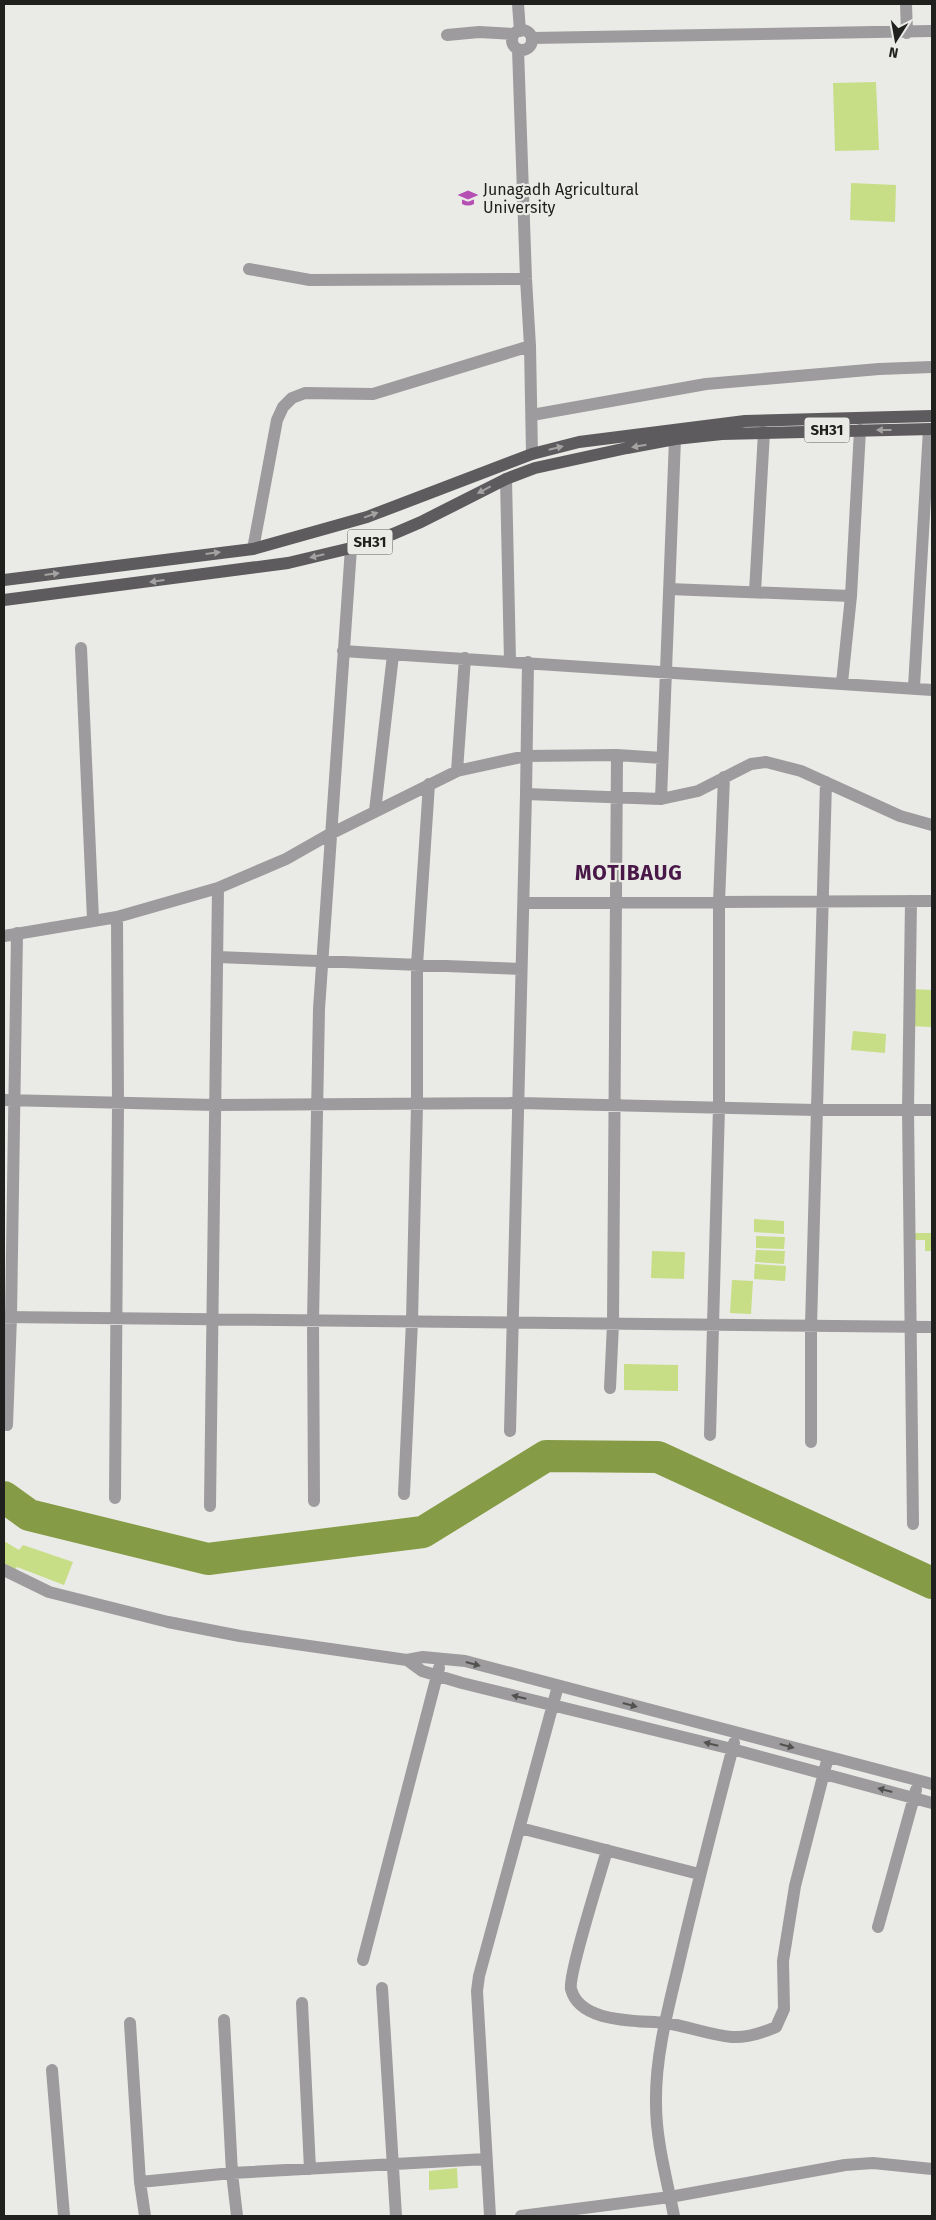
<svg xmlns="http://www.w3.org/2000/svg" width="936" height="2220" font-family="'Fira Sans',sans-serif">
<style>
.lines{fill:none;stroke-linecap:round;stroke-linejoin:round}
.river{stroke:#869b45;stroke-width:32}
.building{fill:#c7de86}
.minor{stroke:#9d9b9d;stroke-width:12}
.major{stroke:#5e5b5e;stroke-width:12}
.oneway{fill:#a4a3a2}
.oneway2{fill:#525251}
.labels{text-anchor:middle;stroke-width:4.5;stroke-linejoin:round;paint-order:stroke}
.shield{fill:#eaebe6;stroke:#5d5e5b;stroke-width:1}
.shield-label{font-size:15px;font-weight:bold;fill:#20211f}
.poi-label{font-size:16px;fill:#20211f;stroke:#eaebe6;text-anchor:start}
.district-label{font-size:21px;font-weight:bold;letter-spacing:1px;fill:#491848;stroke:#eaebe6}
</style>
<rect width="100%" height="100%" fill="#eaebe6"/>
<g class="lines">
<path class="river" d="M4,1497L29,1515L208,1559L423,1532L546,1456L658,1457L932,1583"/>
</g>
<path class="building" d="M876,82L879,150L835,151L833,83Z
M851,183L896,185L895,222L850,220Z
M912,989L932,990V1027L910,1026Z
M853,1031L886,1034L885,1053L851,1050Z
M754,1219L784,1221V1234L754,1232Z
M915,1233H932V1251H925V1240H915Z
M756,1236L785,1237L784,1249L756,1248Z
M756,1250L785,1251L784,1264L755,1262Z
M652,1251L685,1252L684,1279L651,1278Z
M755,1264L786,1266L785,1281L754,1279Z
M732,1280L753,1281L751,1314L730,1313Z
M624,1364L678,1365V1391L624,1390Z
M4,1541L19,1550L23,1545L73,1562L64,1585L17,1567L14,1571L4,1567Z
M457,2168L458,2188L429,2190V2171Z"/>
<g class="lines">
<path class="minor" d="M518,4L520,31
M906,4L907,33
M512 40a10 10 0 1 1 20 0a10 10 0 1 1-20 0Z
M447,35L479,32L514,34
M532,38L932,31
M518,49L526,279L530,346L532,454
M249,269L310,280L526,279
M532,415L706,384L879,369L932,367
M506,479L510,661
M253,549L277,420L283,407L292,398L305,393L373,394L530,346
M669,589L851,596
M755,592L764,432
M81,648L93,919
M343,651L932,690
M842,683L851,596L860,430
M914,687L929,429
M457,771L465,658
M526,794L661,799L698,791L751,764L766,762L801,771L900,816L932,825
M661,799L675,439
M375,811L393,655
M911,901L908,1110L913,1524
M524,903L932,901
M4,936L117,917L218,888L286,859L330,834L457,771L526,756L617,755L662,758
M217,957L521,969
M4,1100L215,1105L519,1103L816,1110H932
M4,1317L932,1327
M610,1388L613,1324L617,755
M7,1425L11,1317L17,933
M510,1431L526,794L528,662
M710,1435L719,1107V902L724,777
M811,1442V1326L826,782
M404,1494L412,1321L417,1105V965L429,784
M115,1498L118,1104L117,917
M314,1501L313,1321L319,1009L351,548
M210,1506L218,888
M4,1570L49,1592L168,1622L240,1636L407,1660L423,1657L465,1661L932,1784
M407,1660L422,1671L462,1683L732,1749L932,1803
M520,1828L699,1874
M607,1850C601,1872 568,1975 571,1989C580,2024 638,2020 665,2023C687,2026 709,2035 732,2037C747,2038 762,2033 776,2027L784,2009L783,1961L795,1886L828,1757
M878,1927L916,1790
M363,1960L439,1668
M382,1988L396,2216
M302,2003L310,2169
M224,2020L232,2173L237,2216
M130,2023L140,2182L145,2216
M52,2070L64,2216
M140,2182L232,2173L486,2159
M490,2216L477,1991L479,1976L558,1686
M521,2216L670,2197L845,2165L873,2163L932,2169
M674,2216C667,2180 656,2141 656,2104C655,2057 668,2009 679,1963C696,1889 715,1816 734,1743"/>
<path class="major" d="M4,580L253,549L367,517L532,454L579,442L745,421L932,416
M4,600L288,563L351,548L393,534L421,522L506,479L535,468L627,448L675,439L722,434L932,429"/>
</g>
<defs><path id="oneway-solid" d="M-6-.8H1V-3.2L6.5 0L1 3.2V.8H-6Z" transform="scale(1.25)"/></defs>
<g class="oneway">
<use href="#oneway-solid" transform="translate(884 430) rotate(180)"/>
<use href="#oneway-solid" transform="translate(639 446) rotate(170)"/>
<use href="#oneway-solid" transform="translate(556 448) rotate(-14)"/>
<use href="#oneway-solid" transform="translate(484 490) rotate(152)"/>
<use href="#oneway-solid" transform="translate(371 515) rotate(-20)"/>
<use href="#oneway-solid" transform="translate(213 553) rotate(-7)"/>
<use href="#oneway-solid" transform="translate(317 556) rotate(167)"/>
<use href="#oneway-solid" transform="translate(52 574) rotate(-7)"/>
<use href="#oneway-solid" transform="translate(157 581) rotate(172)"/>
</g>
<g class="oneway2">
<use href="#oneway-solid" transform="translate(473 1664) rotate(15)"/>
<use href="#oneway-solid" transform="translate(519 1697) rotate(-166)"/>
<use href="#oneway-solid" transform="translate(630 1705) rotate(15)"/>
<use href="#oneway-solid" transform="translate(711 1744) rotate(-166)"/>
<use href="#oneway-solid" transform="translate(787 1746) rotate(15)"/>
<use href="#oneway-solid" transform="translate(885 1790) rotate(-165)"/>
</g>
<defs>
<g id="university-bare" transform="scale(1.5)"><path d="M0-5L7-2L0 1L-7-2ZM-4 1L0 2.5L4 1V4Q0 6-4 4Z" fill="#b64fb3" stroke="#eaebe6" stroke-width="2.5" paint-order="stroke"/></g>
</defs>
<g fill-rule="evenodd">
<use href="#university-bare" x="468" y="198"/>
</g>
<g class="labels">
<g class="shield">
<rect x="804.5" y="417.5" width="45" height="25" rx="4"/>
<rect x="347.5" y="529.5" width="45" height="25" rx="4"/>
</g>
<g class="shield-label">
<text x="827" y="435">SH31</text>
<text x="370" y="547">SH31</text>
</g>
<g class="poi-label">
<text x="483" y="195">Junagadh Agricultural<tspan x="483" dy="18">University</tspan></text>
</g>
<g class="district-label">
<text x="629" y="880">MOTIBAUG</text>
</g>
</g>
<rect width="936" height="2220" fill="none" stroke="#20211f" stroke-width="10"/>
<g transform="translate(896 40) rotate(191)" stroke="#eaebe6" stroke-width="4" paint-order="stroke">
<path d="M0-4L9 19L0 12L-9 19Z" fill="#20211f"/>
<text y="-8" font-size="14" font-weight="bold" text-anchor="middle" fill="#20211f">N</text>
</g>
</svg>
